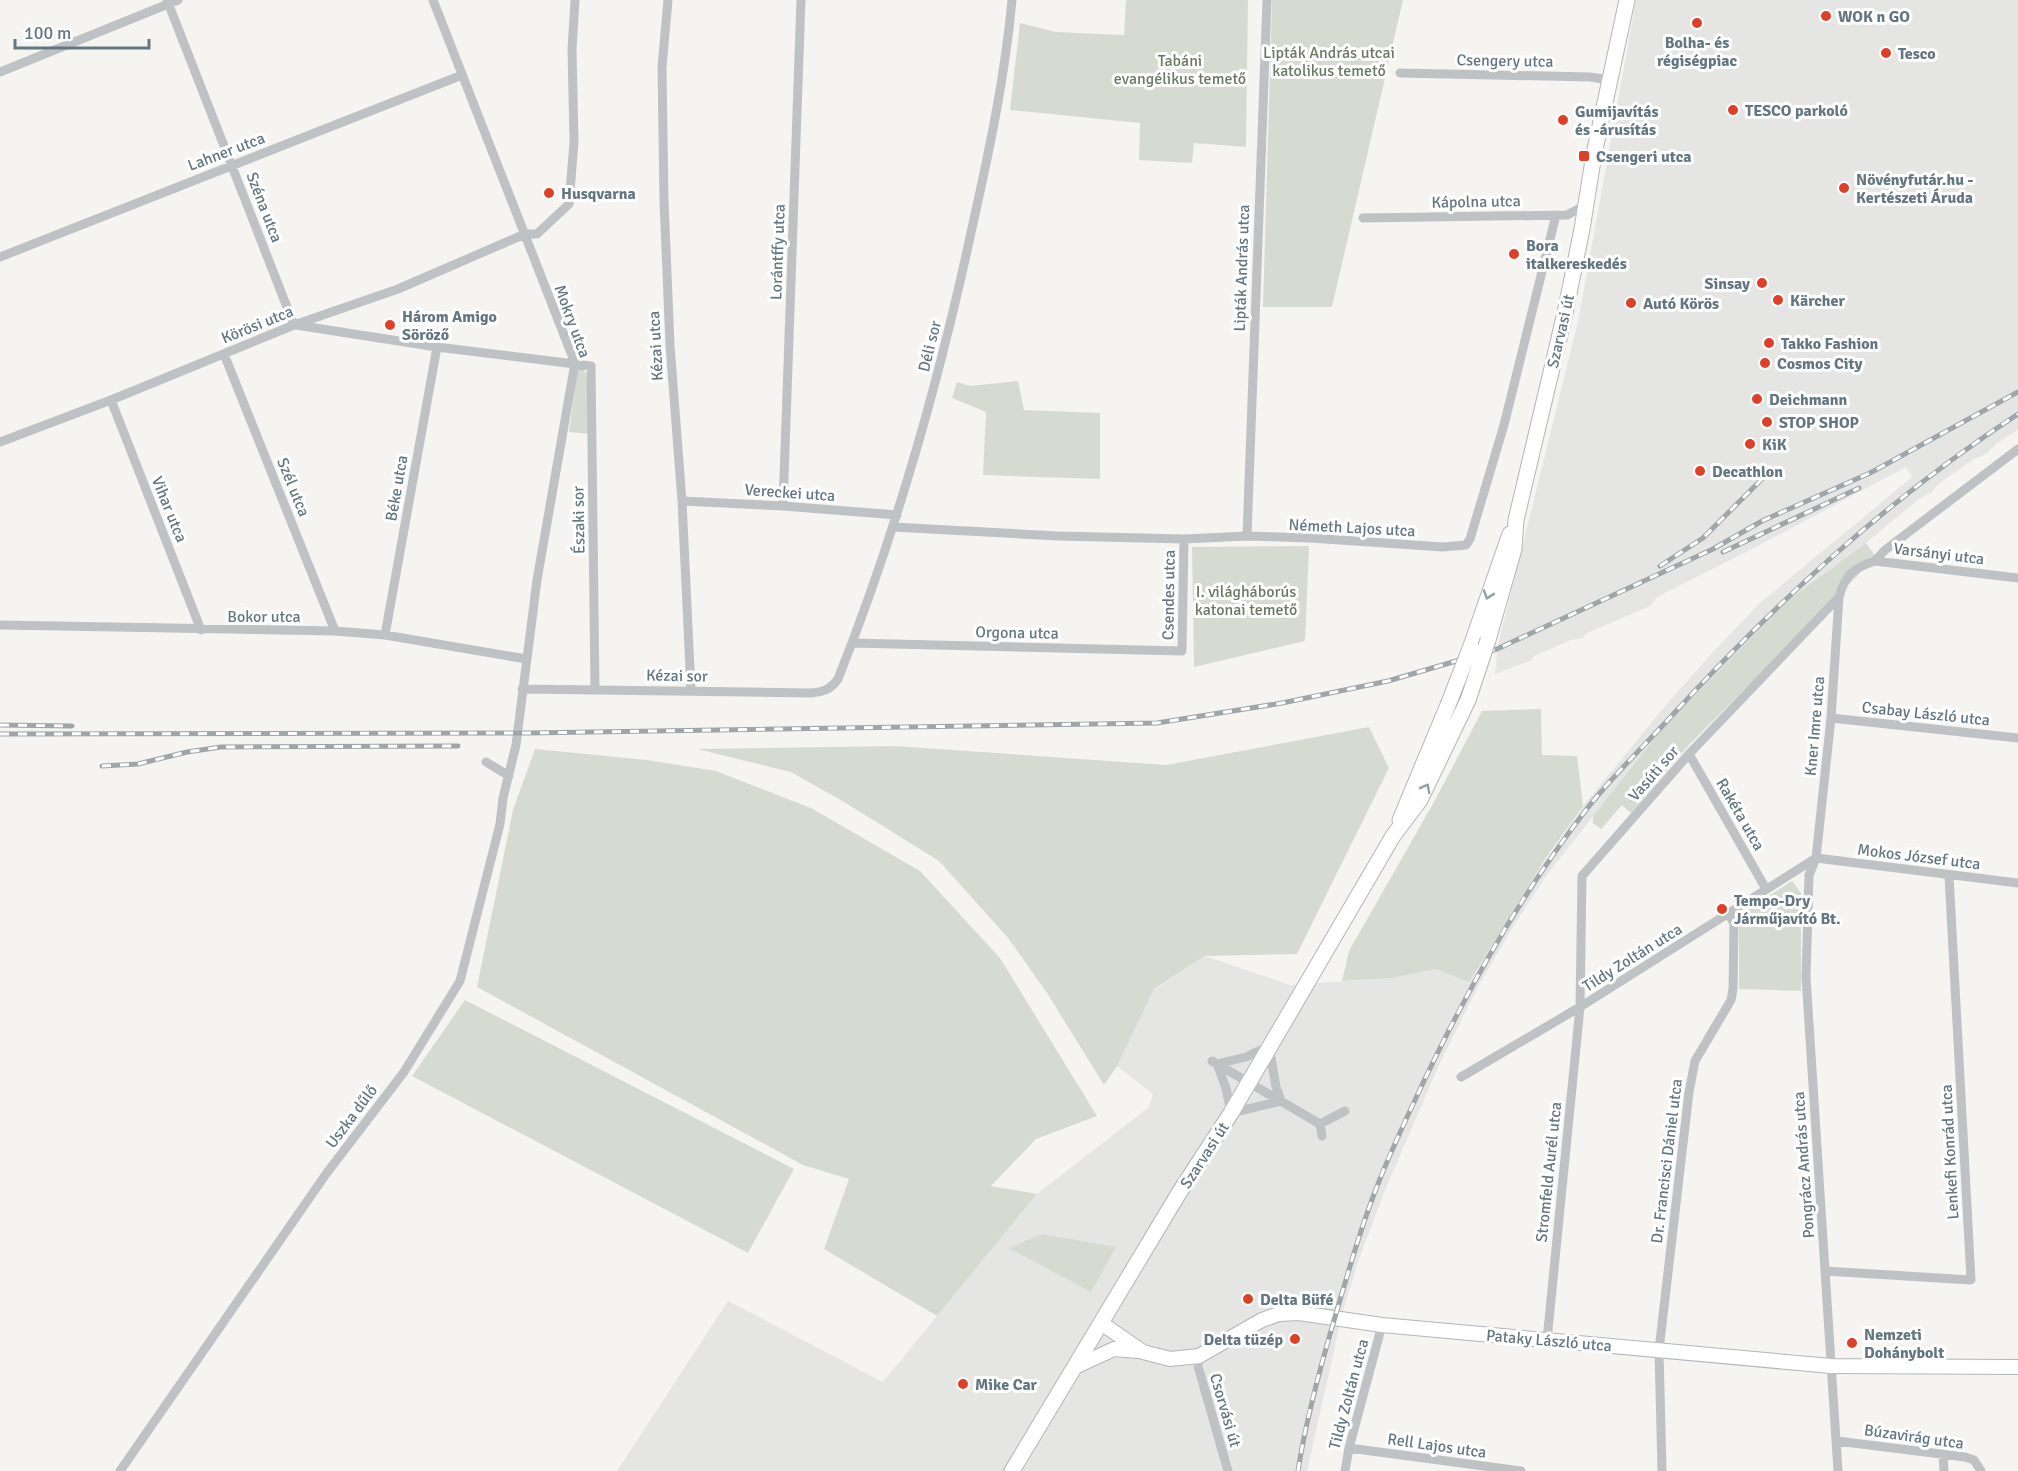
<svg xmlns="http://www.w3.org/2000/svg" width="2018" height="1471" font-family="Signika,sans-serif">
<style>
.built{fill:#e5e6e4}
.green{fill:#d6dbd2}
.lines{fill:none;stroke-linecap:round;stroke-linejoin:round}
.secondary-casing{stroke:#b0b6ba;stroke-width:16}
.primary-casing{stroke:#b1b6b9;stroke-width:17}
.street{stroke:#bec2c5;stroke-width:9}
.secondary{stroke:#fff;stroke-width:14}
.primary{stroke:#fff;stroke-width:15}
.rail-casing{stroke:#9fa6aa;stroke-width:5}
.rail{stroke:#fff;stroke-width:3;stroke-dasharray:9;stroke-linecap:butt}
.primary-bridge-casing{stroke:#b1b6b9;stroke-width:17;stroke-linecap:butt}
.primary-bridge{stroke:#fff;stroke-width:15}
.oneway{stroke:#92a0a7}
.poi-dot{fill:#de4027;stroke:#fff;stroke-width:2}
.labels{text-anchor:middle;stroke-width:6;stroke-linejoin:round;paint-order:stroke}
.poi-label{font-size:16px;font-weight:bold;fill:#647781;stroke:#fff;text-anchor:start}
.park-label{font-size:16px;fill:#697963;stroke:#fff}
.street-label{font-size:16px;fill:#647781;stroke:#fff}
</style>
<rect width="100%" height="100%" fill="#f5f4f1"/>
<path class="built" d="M1636,0H2018V430L1997,443L1986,454L1974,459L1937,485L1932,492L1919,499L1866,543L1788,600L1662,729L1546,876L1516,922L1479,985L1439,1065L1385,1190L1359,1259L1343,1311L1307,1471H617L728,1301L883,1382L1037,1194L1149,1107L1153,1094L1113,1063L1154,990L1205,956L1290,985L1393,978L1436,969L1512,913L1583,806L1665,706L1713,652L1760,603L1912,477L1906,467L1754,548L1657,597L1650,606L1587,633L1583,638L1571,640L1534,656L1532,660L1495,674L1498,645L1579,317Z"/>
<path class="green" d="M1126,0H1248L1246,147L1194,143L1192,163L1139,160L1140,123L1010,110L1020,23L1056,32L1124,35Z
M1272,0H1403L1332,307H1263Z
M578,367H582L587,375L589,434L569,432Z
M1018,381L1024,410L1100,413V479L983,475L986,412L952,398L957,382L970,386Z
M1866,543L1876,557L1689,745L1631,813L1622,805L1601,829L1593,823V816L1662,729L1788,600Z
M1309,546L1305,641L1194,667L1192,547Z
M1541,709L1542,755L1577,756L1583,806L1546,858L1469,982L1436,969L1393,978L1342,981L1349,951L1434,802L1482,711Z
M1369,727L1389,768L1297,954L1205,956L1154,989L1117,1066L1104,1085L1047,993L1008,938L939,861L844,802L791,772L697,749L895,746L1166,765Z
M535,749L647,760L716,771L811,808L920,871L1000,958L1097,1116L1036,1139L991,1186L1037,1194L937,1316L824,1249L849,1179L803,1165L477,987L513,810Z
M1792,881L1801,893V991L1739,989V919L1748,909Z
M465,1000L794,1169L748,1253L412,1076Z
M1042,1234L1116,1247L1091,1292L1009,1248Z"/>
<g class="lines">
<g class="secondary-casing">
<path id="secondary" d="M1101,1323L1143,1352L1170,1359L1199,1356L1262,1320L1279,1314L1299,1313L1382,1325L1831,1366L2018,1367
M1077,1366L1114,1349L1138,1351"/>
</g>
<g class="primary-casing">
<path id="primary" d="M1488,640L1514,549L1516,520L1565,313L1582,229L1594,154L1627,0
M1471,646L1510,534
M1400,820L1448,705
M1012,1471L1179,1193L1231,1113L1393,836L1420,800L1468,700"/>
</g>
<path class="street" d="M167,0L294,325
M668,0L662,67L664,201L670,345L682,501L691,690
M0,72L178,0
M1400,73L1590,77L1610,80
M1363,218L1567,215L1586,205
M0,257L462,75
M296,325L437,347L591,366L595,689
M224,354L335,631
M111,400L201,630
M0,442L111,400L294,325L398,289L525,234H537L569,204L574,142L572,49L575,0
M682,501L783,506L897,515
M783,506L801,0
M893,527L1058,536L1184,539L1247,536L1310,538L1443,547L1466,545L1470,539L1504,425L1556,215
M1247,536L1267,0
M1875,561L1885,550L2018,449
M0,625L335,631L385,635L526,659
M385,635L437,347
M852,643L1182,651L1184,539
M522,689L810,693C823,692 830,690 838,679C896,533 939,382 972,228C989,152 1005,77 1012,0
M1831,718L2018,738
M1689,754L1766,889
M486,762L509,776
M1816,858L2018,883
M1269,1046L1276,1087L1281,1101L1231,1113L1226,1088L1217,1064L1246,1057Z
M1212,1061L1320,1124L1322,1136
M1461,1077L1580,1007L1816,858
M1320,1124L1345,1111
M1825,1271L1971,1280L1949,876
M1547,1340L1580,1007L1582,876L1689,754L1839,597
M1199,1356L1198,1366L1228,1471
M1837,1441L1965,1457L1974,1460L1981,1471
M1349,1448L1521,1471
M1943,1455L1944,1471
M120,1471L326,1174L404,1072L460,981L500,824L503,798L516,745L537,580L575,363L433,0
M1345,1471L1349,1448L1382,1325
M1662,1471L1659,1350L1689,1092L1695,1061L1731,1000L1733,989L1734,923L1729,915
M1838,1471L1806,977L1809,875L1816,858L1831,718L1839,597C1845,575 1853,568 1875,561L2018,578"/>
<use href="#secondary" class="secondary"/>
<use href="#primary" class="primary"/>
<g class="rail-casing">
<path id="rail" d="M1723,552L1859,488
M1660,566L1703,538L1768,473
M0,725L72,726
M0,734L529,733L1157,723L1282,703L1388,681L1497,649L1713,549L1762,521L1870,473L2018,392
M102,766L138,764L187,752L221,747L458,746
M1298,1471C1306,1419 1320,1368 1335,1317C1347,1277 1358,1236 1373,1197C1385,1164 1400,1132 1415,1100C1462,999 1517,899 1586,810C1610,779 1639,751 1666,722C1772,606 1886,500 2018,414"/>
</g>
<use href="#rail" class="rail"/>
<g class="primary-bridge-casing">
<path id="primary-bridge" d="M1468,700L1488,640
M1448,705L1471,646"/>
</g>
<use href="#primary-bridge" class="primary-bridge"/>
</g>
<defs><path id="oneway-chevron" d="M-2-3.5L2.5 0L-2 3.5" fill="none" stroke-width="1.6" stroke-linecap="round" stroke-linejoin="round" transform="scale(1.5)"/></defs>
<g class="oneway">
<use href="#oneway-chevron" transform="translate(1488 595) rotate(109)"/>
<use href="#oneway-chevron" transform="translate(1426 788) rotate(-62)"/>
</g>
<g class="poi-dot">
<circle cx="1826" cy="16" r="6"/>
<circle cx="1697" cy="23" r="6"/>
<circle cx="1886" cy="53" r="6"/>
<circle cx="1733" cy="110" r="6"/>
<circle cx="1563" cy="120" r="6"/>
<rect x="1578" y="150" width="12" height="12" rx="3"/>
<circle cx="1844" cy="188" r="6"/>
<circle cx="549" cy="193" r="6"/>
<circle cx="1514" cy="254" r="6"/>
<circle cx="1762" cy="283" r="6"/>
<circle cx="1778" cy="300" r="6"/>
<circle cx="1631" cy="303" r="6"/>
<circle cx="390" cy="325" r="6"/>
<circle cx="1769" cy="343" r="6"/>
<circle cx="1765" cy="363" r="6"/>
<circle cx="1757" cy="399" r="6"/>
<circle cx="1767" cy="422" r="6"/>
<circle cx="1750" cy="444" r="6"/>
<circle cx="1700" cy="471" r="6"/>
<circle cx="1722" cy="909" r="6"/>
<circle cx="1248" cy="1299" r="6"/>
<circle cx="1295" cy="1339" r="6"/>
<circle cx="1852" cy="1343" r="6"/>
<circle cx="963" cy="1384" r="6"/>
</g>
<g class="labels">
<g class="poi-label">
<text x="1838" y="22">WOK n GO</text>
<text x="1697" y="48" text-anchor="middle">Bolha- és<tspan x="1697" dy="18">régiségpiac</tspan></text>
<text x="1898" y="59">Tesco</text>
<text x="1745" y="116">TESCO parkoló</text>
<text x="1575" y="117">Gumijavítás<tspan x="1575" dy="18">és -árusítás</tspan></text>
<text x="1596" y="162">Csengeri utca</text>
<text x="1856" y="185">Növényfutár.hu -<tspan x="1856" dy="18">Kertészeti Áruda</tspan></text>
<text x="561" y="199">Husqvarna</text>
<text x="1526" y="251">Bora<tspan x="1526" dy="18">italkereskedés</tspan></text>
<text x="1750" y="289" text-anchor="end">Sinsay</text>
<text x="1790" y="306">Kärcher</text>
<text x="1643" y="309">Autó Körös</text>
<text x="402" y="322">Három Amigo<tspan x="402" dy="18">Söröző</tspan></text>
<text x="1781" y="349">Takko Fashion</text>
<text x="1777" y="369">Cosmos City</text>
<text x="1769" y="405">Deichmann</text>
<text x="1779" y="428">STOP SHOP</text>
<text x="1762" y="450">KiK</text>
<text x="1712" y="477">Decathlon</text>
<text x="1734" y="906">Tempo-Dry<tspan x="1734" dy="18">Járműjavító Bt.</tspan></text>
<text x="1260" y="1305">Delta Büfé</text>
<text x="1864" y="1340">Nemzeti<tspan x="1864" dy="18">Dohánybolt</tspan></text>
<text x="1283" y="1345" text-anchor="end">Delta tüzép</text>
<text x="975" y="1390">Mike Car</text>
</g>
<g class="park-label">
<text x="1329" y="58">Lipták András utcai<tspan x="1329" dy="18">katolikus temető</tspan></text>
<text x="1180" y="66">Tabáni<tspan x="1180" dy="18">evangélikus temető</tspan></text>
<text x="1246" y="597">I. világháborús<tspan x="1246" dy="18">katonai temető</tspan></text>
</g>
<g class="street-label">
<text transform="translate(1505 60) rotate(1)" y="6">Csengery utca</text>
<text transform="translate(226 151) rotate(-21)" y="6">Lahner utca</text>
<text transform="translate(1476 201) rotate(-1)" y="6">Kápolna utca</text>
<text transform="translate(265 207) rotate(69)" y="6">Széna utca</text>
<text transform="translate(777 252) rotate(-88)" y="6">Lorántffy utca</text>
<text transform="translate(1241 268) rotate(-88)" y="6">Lipták András utca</text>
<text transform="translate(573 321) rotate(70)" y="6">Mokry utca</text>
<text transform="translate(257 324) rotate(-22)" y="6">Körösi utca</text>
<text transform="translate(1560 331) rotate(-77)" y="6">Szarvasi út</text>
<text transform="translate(655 346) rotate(-93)" y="6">Kézai utca</text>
<text transform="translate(929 346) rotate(-76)" y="6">Déli sor</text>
<text transform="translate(294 487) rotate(68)" y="6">Szél utca</text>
<text transform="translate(396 488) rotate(-80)" y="6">Béke utca</text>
<text transform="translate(790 492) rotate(4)" y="6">Vereckei utca</text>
<text transform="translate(170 509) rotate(68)" y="6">Vihar utca</text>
<text transform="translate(578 520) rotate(-91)" y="6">Északi sor</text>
<text transform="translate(1352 527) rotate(3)" y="6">Németh Lajos utca</text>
<text transform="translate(1939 553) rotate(7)" y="6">Varsányi utca</text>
<text transform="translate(1168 595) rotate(-89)" y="6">Csendes utca</text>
<text x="264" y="622">Bokor utca</text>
<text transform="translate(1017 632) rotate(1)" y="6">Orgona utca</text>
<text transform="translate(677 675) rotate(1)" y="6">Kézai sor</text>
<text transform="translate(1926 713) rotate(6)" y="6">Csabay László utca</text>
<text transform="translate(1814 726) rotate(-85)" y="6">Kner Imre utca</text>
<text transform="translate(1653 773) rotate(-49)" y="6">Vasúti sor</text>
<text transform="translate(1741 814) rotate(60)" y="6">Rakéta utca</text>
<text transform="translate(1919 856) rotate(7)" y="6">Mokos József utca</text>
<text transform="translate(1632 957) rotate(-32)" y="6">Tildy Zoltán utca</text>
<text transform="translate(351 1116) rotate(-53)" y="6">Uszka dűlő</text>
<text transform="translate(1949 1152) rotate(-93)" y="6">Lenkefi Konrád utca</text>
<text transform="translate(1204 1155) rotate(-57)" y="6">Szarvasi út</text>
<text transform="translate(1666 1161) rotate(-83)" y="6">Dr. Francisci Dániel utca</text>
<text transform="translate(1803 1165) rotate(-94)" y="6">Pongrácz András utca</text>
<text transform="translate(1548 1172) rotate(-84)" y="6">Stromfeld Aurél utca</text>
<text transform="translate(1549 1340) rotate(5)" y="6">Pataky László utca</text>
<text transform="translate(1348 1394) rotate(-75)" y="6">Tildy Zoltán utca</text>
<text transform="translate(1226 1410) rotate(74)" y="6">Csorvási út</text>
<text transform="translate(1914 1436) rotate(8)" y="6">Búzavirág utca</text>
<text transform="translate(1437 1445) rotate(8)" y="6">Rell Lajos utca</text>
</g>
</g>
<path d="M15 39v9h134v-9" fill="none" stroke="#647781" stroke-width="3"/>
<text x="24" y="39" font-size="18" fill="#647781" stroke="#ffffff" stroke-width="4.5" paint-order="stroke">100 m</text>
</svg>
